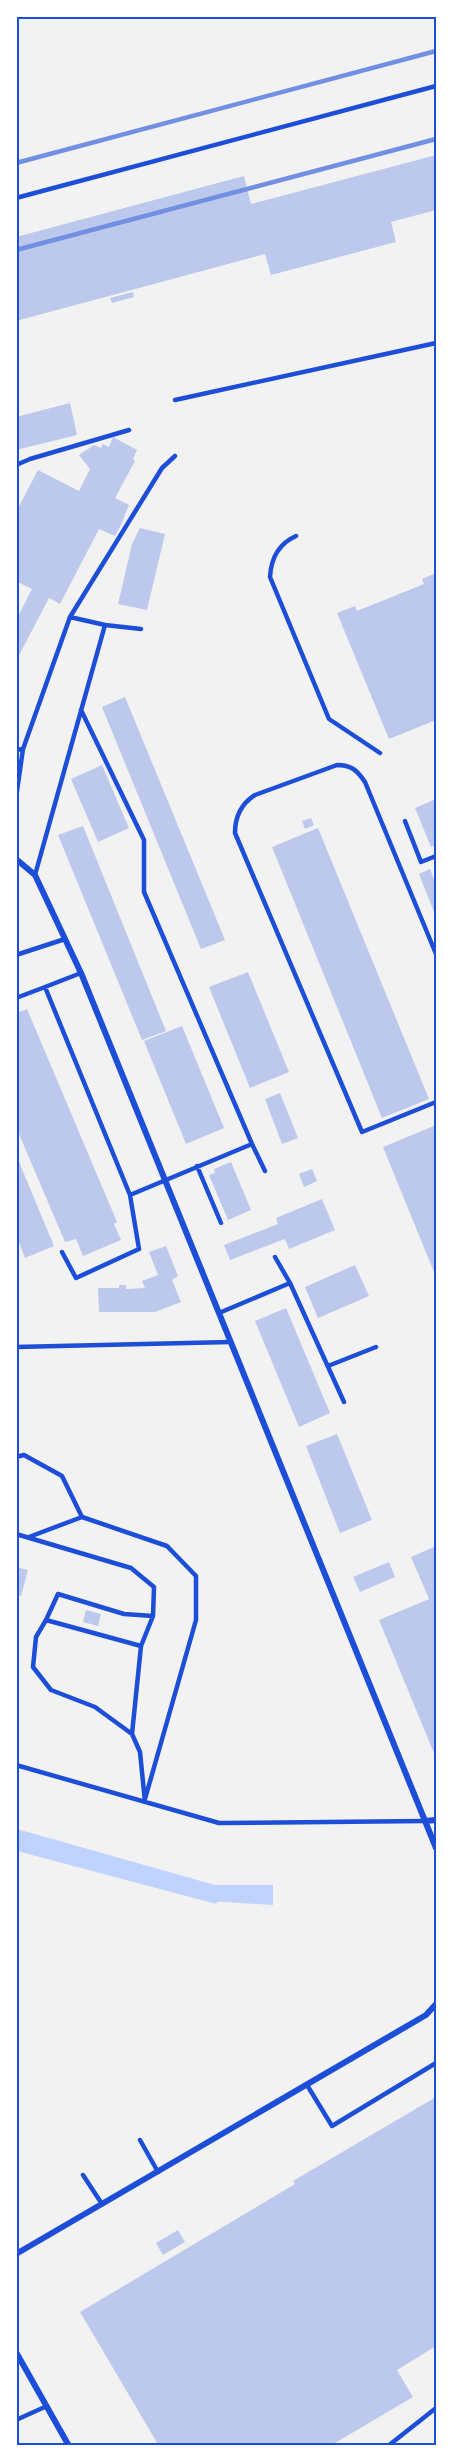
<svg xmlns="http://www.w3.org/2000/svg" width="453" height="2462" font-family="'DM Sans',sans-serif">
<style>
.water{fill:#bfd3fe}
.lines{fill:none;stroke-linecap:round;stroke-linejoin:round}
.stream{stroke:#bfd3fe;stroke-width:5}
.building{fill:#bdc9ec}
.service{stroke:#1d4ed8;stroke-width:4.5}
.minor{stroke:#1d4ed8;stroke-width:6}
.rail{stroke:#7290e2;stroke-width:4.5}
.neatline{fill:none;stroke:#1d4ed8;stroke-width:2}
</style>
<rect width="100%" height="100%" fill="#f2f2f2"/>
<path class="water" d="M17,1829L215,1885H273V1905L209,1901L17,1848Z"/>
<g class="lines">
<path class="stream" d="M16,1848L215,1901"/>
</g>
<path class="building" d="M436,155V210L391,222L396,242L271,275L265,254L16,321V237L244,176L251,204Z
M133,292L134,297L112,303L110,298Z
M70,403L77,435L16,450V417Z
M113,437L137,450L133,459L135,461L115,498L129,505L121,525L115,536L99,529L60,604L49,598L16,661V620L32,589L16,581V512L38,470L79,491L90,469L79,455L94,445L101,448L103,444L109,447Z
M140,528L165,534L147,610L118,604L132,544Z
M436,573V720L389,739L337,613L355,606L357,611L424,584L422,579Z
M125,697L225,940L201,949L102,707Z
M102,765L129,828L98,842L71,779Z
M436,799V845L431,847L415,808Z
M311,818L314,825L305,829L302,821Z
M83,826L166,1031L142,1040L58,835Z
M318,828L429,1099L382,1118L272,847Z
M430,869L436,885V917L419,874Z
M248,972L289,1072L250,1088L209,987Z
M27,1009L117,1222L114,1224L121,1240L83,1256L76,1239L65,1242L16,1127V1013Z
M182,1026L224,1128L186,1144L144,1041Z
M280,1093L298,1138L282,1144L265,1099Z
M436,1125V1277L383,1147Z
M17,1157L54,1246L25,1258L17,1237Z
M231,1162L251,1210L228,1220L209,1175L215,1173L214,1169Z
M312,1169L317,1181L304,1187L299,1174Z
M322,1199L335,1230L289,1249L285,1239L230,1260L224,1245L278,1224L276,1218Z
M166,1246L178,1276L172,1280L181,1302L155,1312H99L98,1288H119V1285H126V1289L145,1288L142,1281L158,1275L149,1252Z
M355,1265L369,1296L318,1318L305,1287Z
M286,1308L330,1413L299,1427L255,1321Z
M337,1434L372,1520L340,1533L306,1446Z
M436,1546V1758L379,1620L429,1599L411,1557Z
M389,1562L395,1577L360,1592L353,1577Z
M16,1567L28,1570L21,1596L16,1595Z
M86,1610L101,1614L98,1626L83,1622Z
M436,2097V2346L397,2370L413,2397L330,2446H159L80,2312L295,2184L293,2181Z
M178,2230L185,2242L163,2255L156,2243Z"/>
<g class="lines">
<path class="service" d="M16,198L436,86
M175,400L436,343
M16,465L30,459L129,430
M296,536C278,544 271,558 270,577L329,719L380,753
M70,617L162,468L175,456
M16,750L23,749L70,617L105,625
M16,798L23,749
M405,821L421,862L436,856
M35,875L105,625L141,629
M436,954L365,782C357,770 351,765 337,765L255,795C241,804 235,816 235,833L362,1132L436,1102
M16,955L65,939
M45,987L81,973
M16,998L45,987L130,1195
M252,1144L265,1171
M197,1166L221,1223
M62,1252L76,1278L139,1249L130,1195L252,1144L144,892V840L81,710
M275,1257L290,1283
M219,1313L290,1283L344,1402
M16,1347L230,1342
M328,1366L376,1347
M16,1457L24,1455L62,1476L82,1517L167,1546L196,1576V1620L145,1799
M16,1534L131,1568L154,1587L153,1616L141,1646L46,1620L36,1637L33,1667L51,1690L95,1707L132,1734L140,1752L145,1802
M29,1537L82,1517
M46,1620L58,1594L124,1614L153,1616
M132,1734L141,1646
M16,1765L219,1823L425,1821
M307,2085L332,2126L436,2063
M140,2140L158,2172
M83,2175L102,2204
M16,2420L47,2406
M388,2446L436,2408"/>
<path class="minor" d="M16,859L35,875L81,973L436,1848
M425,1821L436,1820
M16,2254L426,2015L436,2004
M16,2352L69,2446"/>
<path class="rail" d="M16,163L436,51
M16,250L436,139"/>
</g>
<rect width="453" height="2462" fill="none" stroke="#ffffff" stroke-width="36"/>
<rect x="18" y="18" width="417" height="2426" class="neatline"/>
</svg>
